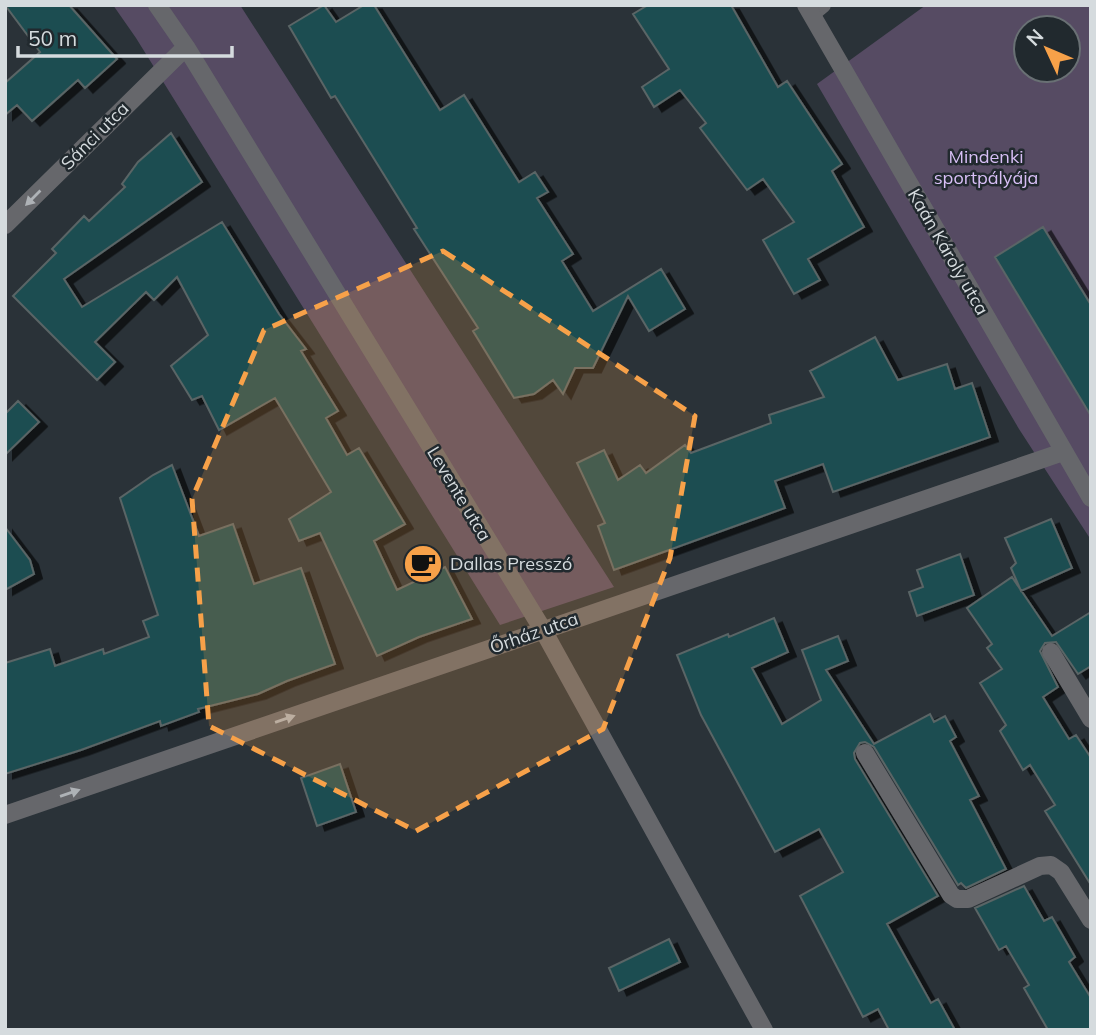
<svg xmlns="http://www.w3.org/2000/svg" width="1096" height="1035" font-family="Mulish,sans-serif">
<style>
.green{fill:#564b63;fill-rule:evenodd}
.building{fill:#1f4e51;stroke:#5a6566;stroke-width:2;filter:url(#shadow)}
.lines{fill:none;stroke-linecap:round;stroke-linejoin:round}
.lane{stroke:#66676b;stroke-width:16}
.street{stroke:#66676b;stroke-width:18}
.oneway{fill:#aeb2b6}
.marked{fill:#f7a149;fill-opacity:0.2;stroke:#f7a149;stroke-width:5;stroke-dasharray:14 9;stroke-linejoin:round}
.labels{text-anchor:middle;stroke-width:5;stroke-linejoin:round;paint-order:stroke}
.street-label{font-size:18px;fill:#d5dbde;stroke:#21292e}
.park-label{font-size:18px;fill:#d8bff6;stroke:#21292e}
.poi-label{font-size:18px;fill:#d5dbde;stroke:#21292e;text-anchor:start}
</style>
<defs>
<filter id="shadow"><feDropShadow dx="8" dy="4.5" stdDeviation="0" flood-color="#0009"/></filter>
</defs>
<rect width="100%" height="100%" fill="#2a3238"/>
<path class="green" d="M113,5H240L614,587L500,625L136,38Z
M926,5H1091V540L1019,429L817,84ZM1026,28H1068V70H1026Z"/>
<path class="building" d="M5,5H69L117,59L85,88L78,80L32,121L17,105L5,115V83L40,52Z
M324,5L336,22L364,5H374L440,110L464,95L519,182L535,172L548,192L537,198L573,254L562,261L593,311L661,269L685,309L649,331L628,296L593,368H575L563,394L553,380L534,394L514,398L473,331L478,328L414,229L417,228L335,96L331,98L289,26Z
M648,5H731L778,87L787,81L842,164L832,171L864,227L808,259L820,280L794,294L763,240L794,222L763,179L747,190L700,128L706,123L680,90L654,107L642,87L669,69L633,14Z
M171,133L202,182L64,279L82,307L222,222L279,314L306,349L301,351L338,411L326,418L347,455L359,448L405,524L374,541L397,590L445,567L472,619L419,637L377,656L320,533L299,541L289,519L331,492L275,398L219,430L202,396L192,400L171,366L208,335L177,277L154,300L146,292L95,342L115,362L97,380L13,296L56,253L52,249L84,216L89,221L125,187L122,184L138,162Z
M1043,227L1091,305V416L995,257Z
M875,337L898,380L947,364L955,389L972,383L990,437L833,492L823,464L775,481L785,508L614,570L598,526L605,523L577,463L604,450L618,480L640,465L646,473L685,445L691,453L771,423L769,415L824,397L810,371Z
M18,401L39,422L5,455V414Z
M172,465L199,536L233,524L254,584L301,568L335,664L287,681L258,694L198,709L199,712L161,726L160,721L81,750L5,774V663L50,649L55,666L103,649L104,654L149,637L143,621L158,615L120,498L153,475Z
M1051,519L1072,568L1021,591L1011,568L1016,563L1005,538Z
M5,527L30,560L34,574L5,590Z
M960,554L974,595L917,616L909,592L923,587L917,570Z
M1012,577L1052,636L1091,612V666L1078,674L1056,642L1045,643L1040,651L1058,687L1043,697L1069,739L1076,735L1091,758V885L1045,811L1055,805L1030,765L1023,770L1000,731L1006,725L980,683L1002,669L987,648L992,644L967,608Z
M774,618L788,652L752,668L782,724L821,700L802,650L838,636L848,661L826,670L874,744L930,714L934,722L945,716L956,737L950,741L979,796L970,800L1006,869L966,888L961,883L958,885L874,747L865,742L860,743L854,753L855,759L938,896L887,924L931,1003L938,999L955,1030H889L878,1009L863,1017L800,896L843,872L819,829L775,852L701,715L677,655L728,634L729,637Z
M340,764L356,812L317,826L301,778Z
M1024,886L1044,921L1052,917L1075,957L1069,962L1091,998V1030H1048L1024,988L1029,985L1006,946L999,950L975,908Z
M669,939L680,962L619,991L609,968Z"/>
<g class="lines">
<path class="lane" d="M812,14L823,5"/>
<path class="street" d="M157,5L186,47L543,630L764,1030
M806,5L1091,498
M5,225L186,47
M1051,652L1091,719
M865,753L951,895L957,899H968L1040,866L1051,865L1061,872L1091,920
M5,815L1063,452"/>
</g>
<defs><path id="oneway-solid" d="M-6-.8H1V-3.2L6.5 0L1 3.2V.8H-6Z" transform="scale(1.75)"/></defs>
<g class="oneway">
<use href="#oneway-solid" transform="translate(33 198) rotate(135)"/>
<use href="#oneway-solid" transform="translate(285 719) rotate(-19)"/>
<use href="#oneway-solid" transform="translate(70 793) rotate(-19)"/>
</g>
<path class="marked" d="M443,251L695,416L670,558L603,729L416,831L209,726L192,499L264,330Z"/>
<defs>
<g id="cafe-disc" transform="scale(2.0125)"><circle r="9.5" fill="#f7a149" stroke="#21292e"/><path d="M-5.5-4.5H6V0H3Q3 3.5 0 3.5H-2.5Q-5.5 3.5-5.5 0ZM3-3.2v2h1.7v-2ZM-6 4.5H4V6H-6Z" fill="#111"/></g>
</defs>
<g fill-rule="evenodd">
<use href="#cafe-disc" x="423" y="564"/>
</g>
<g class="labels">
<g class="street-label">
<text transform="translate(95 136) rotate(-45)" y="6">Sánci utca</text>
<text transform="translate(948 252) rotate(60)" y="6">Kaán Károly utca</text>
<text transform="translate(459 494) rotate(59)" y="6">Levente utca</text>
<text transform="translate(534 633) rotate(-19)" y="6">Őrház utca</text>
</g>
<g class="park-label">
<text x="986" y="163">Mindenki<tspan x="986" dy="21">sportpályája</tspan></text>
</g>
<g class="poi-label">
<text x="450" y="570">Dallas Presszó</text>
</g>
</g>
<rect width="1096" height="1035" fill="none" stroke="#d5dbde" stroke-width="14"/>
<g transform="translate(1047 49) rotate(314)"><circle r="33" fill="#21292e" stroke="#697074" stroke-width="2"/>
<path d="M0-5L12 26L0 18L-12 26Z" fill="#f7a149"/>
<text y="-10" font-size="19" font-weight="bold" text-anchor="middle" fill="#d5dbde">N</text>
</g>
<path d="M18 46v10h214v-10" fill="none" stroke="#d5dbde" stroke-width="3.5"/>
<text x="28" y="46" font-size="21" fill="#d5dbde" stroke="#21292e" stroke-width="5" paint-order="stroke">50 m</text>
</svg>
